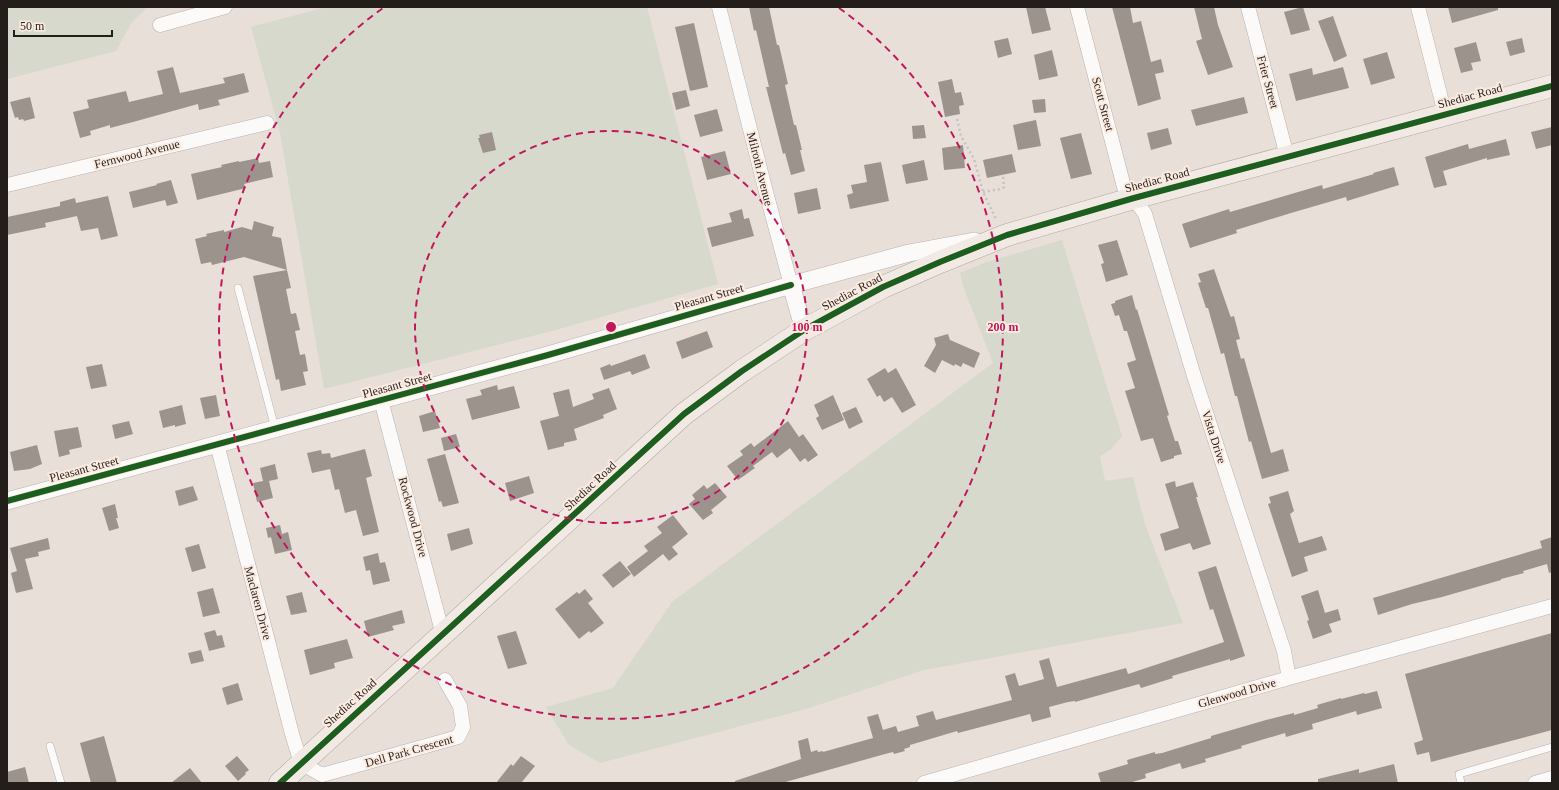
<svg xmlns="http://www.w3.org/2000/svg" width="1559" height="790" font-family="Georgia,serif">
<style>
.green{fill:#d6d9cb}
.building{fill:#9c938d}
.lines{fill:none;stroke-linecap:round;stroke-linejoin:round}
.service-casing{stroke:#b9b2ae;stroke-width:8}
.minor-casing{stroke:#b9b2ae;stroke-width:15}
.tertiary-casing{stroke:#b9b2ae;stroke-width:18}
.primary-casing{stroke:#b5a79e;stroke-width:23}
.path{stroke:#c6c2c0;stroke-width:2.5;stroke-dasharray:2 3;stroke-linecap:butt}
.service{stroke:#fcfaf9;stroke-width:7}
.minor{stroke:#fcfaf9;stroke-width:14}
.tertiary{stroke:#fcfaf9;stroke-width:17}
.primary{stroke:#f0e9e4;stroke-width:22}
.cycleway-casing{stroke:#fcebe0;stroke-width:8}
.cycleway{stroke:#1b5e20;stroke-width:6}
.ring{fill:none;stroke:#c2185b;stroke-width:2;stroke-dasharray:7 5}
.labels{text-anchor:middle;stroke-width:4;stroke-linejoin:round;paint-order:stroke}
.street-label{font-size:12px;fill:#241e1a;stroke:#fcebe0}
.centre{fill:#c2185b;stroke:#fcebe0;stroke-width:2}
.ring-label{font-size:12px;text-anchor:middle;font-weight:bold;fill:#c2185b;stroke:#fcebe0;stroke-width:4;stroke-linejoin:round;paint-order:stroke}
</style>
<rect width="100%" height="100%" fill="#e8dfd9"/>
<path class="green" d="M7,7H148L132,22L116,51L7,79Z
M326,7H647L718,284L552,331L324,389L280,133L251,27Z
M1062,240L1122,436L1110,450L1100,456L1105,481L1133,477L1145,524L1183,623L924,670L806,709L600,763L569,745L546,707L613,688L672,602L993,363L964,289L960,273L984,263Z"/>
<path class="building" d="M749,7H769L777,45H779L788,84L785,85L794,125H796L802,150H800L805,171L791,175L785,153L783,154L766,87H769L756,30L754,31Z
M1026,7H1045L1051,30L1032,34Z
M1112,7H1130L1133,23L1141,21L1151,62L1161,59L1164,72L1155,74L1161,99L1138,106Z
M1194,7H1214L1218,25L1233,67L1208,75L1196,41L1202,39Z
M1303,7L1310,30L1291,35L1284,12Z
M1448,7H1498V10L1452,23Z
M1333,16L1347,56L1334,62L1318,21Z
M694,23L708,87L690,91L675,27Z
M1008,38L1012,54L998,58L994,41Z
M1522,38L1525,52L1510,56L1506,42Z
M1476,42L1481,61L1471,63L1473,70L1461,73L1454,48Z
M1052,50L1058,76L1039,80L1034,55Z
M1387,52L1395,78L1371,85L1363,59Z
M173,67L180,93L225,83L223,78L244,73L249,92L218,100L220,105L199,110L198,104L133,122L110,128V125L90,131L91,135L80,138L73,112L89,108L87,100L126,91L129,102L163,94L157,71Z
M1343,67L1349,88L1296,101L1289,74L1312,68L1313,75Z
M952,79L955,93L961,92L964,105L959,106L960,114L945,117L938,82Z
M686,90L690,106L676,110L672,93Z
M30,97L35,118L24,121L23,119L19,120L18,117L15,118L10,102Z
M1244,97L1248,113L1196,126L1191,110Z
M1045,99L1046,112L1034,113L1032,100Z
M717,109L723,131L700,137L694,115Z
M1036,120L1041,146L1018,150L1013,125Z
M924,125L926,138L913,139L912,126Z
M1552,127V145L1536,149L1531,132Z
M1168,128L1172,144L1151,150L1147,133Z
M492,132L496,150L483,153L478,138H480L479,135Z
M1081,133L1092,174L1071,179L1060,138Z
M1506,139L1510,155L1487,160V158L1443,171L1447,185L1434,188L1425,157L1468,144L1469,149Z
M963,145L965,168L944,170L942,148Z
M725,151L731,174L707,180L701,157Z
M1012,154L1016,172L987,178L983,160Z
M258,158L259,163L270,161L273,177L244,184L246,188L197,200L191,174L222,167L221,165L239,161V162Z
M924,160L928,180L906,184L902,165Z
M881,162L889,201L850,209L847,195L853,193L851,185L867,182L864,165Z
M1394,167L1399,185L1347,201L1346,197L1291,213L1236,230L1237,233L1190,248L1182,224L1229,209L1230,212L1322,185L1323,189L1374,174L1373,173Z
M171,180L178,203L167,206L165,200L133,208L129,192L157,185L156,184Z
M817,188L821,209L798,214L794,193Z
M108,196L118,236L101,240L98,228L81,231L77,216L45,223L46,227L7,235V217L60,206V202L75,198L76,203Z
M742,209L744,219L749,218L754,236L712,247L707,228L732,222L729,213Z
M254,221L274,227L272,236L281,238L287,270L244,257L212,265L211,262L201,264L195,239L207,236L206,234L224,230V232L242,227L252,230Z
M1117,240L1128,275L1106,282L1101,264L1104,263L1098,245Z
M1214,269L1230,315L1231,317L1234,316L1240,339L1236,340L1241,359L1244,358L1271,453L1283,449L1289,471L1262,479L1251,441L1249,442L1237,396H1235L1224,353L1221,354L1208,308H1206L1198,283L1201,282L1198,274Z
M287,270L291,288L286,289L291,314L296,313L300,330L295,331L300,355L305,354L308,371L303,372L306,385L281,391L279,379L276,380L253,276Z
M1132,295L1136,310L1137,309L1169,415L1167,416L1175,441H1178L1182,454L1174,456V458L1161,462L1153,438L1141,441L1125,391L1135,388L1127,363L1136,360L1127,331H1124L1119,315L1115,316L1111,304L1115,303V301Z
M707,331L713,347L682,359L676,342Z
M948,334L950,340L980,353L974,368L963,363L961,367L955,364L954,366L942,360L935,373L924,366L936,345L934,338Z
M645,354L650,368L632,375L630,371L604,380L600,368L610,364L611,366Z
M102,364L107,386L91,389L86,367Z
M885,368L888,373L896,368L916,405L902,413L892,397L884,402L880,395L877,397L867,379Z
M497,385L498,390L514,386L520,408L472,420L466,399L482,395L480,390Z
M609,388L617,409L603,415L604,418L574,429L577,440L564,443V446L548,450L540,421L559,416L553,393L569,389L573,407L594,399L592,394Z
M216,395L220,416L205,419L200,398Z
M833,395L844,420L822,430L816,418L819,416L814,405Z
M182,405L186,424L175,427V425L163,428L159,411Z
M856,407L863,422L849,429L842,413Z
M435,411L440,428L423,432L419,416Z
M129,421L133,434L115,439L112,425Z
M788,421L799,437L803,434L818,455L808,462L805,458L800,462L790,448L777,458L772,452L753,466L755,468L738,480L727,466L743,455L740,451L751,443L754,447Z
M78,427L82,447L69,450L70,454L59,457L54,431Z
M456,434L460,447L444,451L441,438Z
M37,445L42,464L30,469L14,471L10,452Z
M365,449L372,476L366,478L379,532L363,536L356,510L345,513L339,489L335,490L330,469L312,473L307,453L321,450L322,454L330,453L331,458Z
M445,454L459,503L443,507L441,501L439,502L427,459Z
M275,464L278,479L269,481L273,498L257,502L253,483L263,481L260,468Z
M529,476L534,493L510,501L505,483Z
M1175,481L1176,487L1193,482L1198,497H1196L1211,544L1193,550L1190,543L1165,551L1160,534L1179,528L1165,484Z
M715,483L727,497L711,510L713,513L703,520L689,504L695,499L692,495L704,485L707,489Z
M193,486L198,500L179,506L175,491Z
M1288,491L1294,511L1290,514L1299,543L1322,536L1327,550L1304,557L1308,571L1292,577L1268,504L1271,503L1269,497Z
M115,504L118,518H116L119,528L109,531L102,508Z
M673,515L688,534L672,547L678,554L669,561L663,554L634,577L627,567L648,551L644,546L662,533L657,527Z
M280,525L282,534L288,532L292,550L275,554L271,537L268,538L266,528Z
M469,528L473,544L451,551L447,534Z
M1552,537V572L1549,573L1547,564L1523,571L1524,573L1501,579V580L1442,597L1412,604L1378,615L1373,598L1542,548L1540,541Z
M48,538L50,549L38,552L39,556L25,559L33,589L16,593L11,573L17,571L10,548Z
M199,544L206,568L192,572L185,548Z
M378,553L380,563L385,562L390,581L373,585L370,570L366,571L363,557Z
M620,561L631,574L613,588L602,575Z
M1216,566L1245,656L1230,661V659L1172,676L1173,678L1141,688L1139,684L1075,702V701L1068,702L1049,707L1051,717L1032,722L1030,714L958,733L957,731L910,745V747L904,749L905,751L894,754L893,752L885,754L782,783H735V781L801,759L798,741L808,738L811,752L817,750L818,752L823,751V752L873,738L867,717L878,714L883,730L896,726L898,732L919,726L916,716L933,711L936,720L1012,700L1005,676L1015,673L1019,686L1044,679L1039,661L1049,658L1057,687L1126,668L1128,674L1224,642L1213,609L1210,610L1198,572Z
M213,588L220,613L203,617L197,592Z
M585,589L593,599L588,603L604,623L591,633L589,631L579,639L555,609L577,592L579,594Z
M1318,590L1325,613L1338,609L1341,620L1329,624L1332,632L1313,639L1307,621L1309,620L1301,596Z
M302,592L307,612L291,615L286,596Z
M402,610L405,623L392,626L394,630L368,637L364,621Z
M215,630L217,636L222,635L225,647L209,651L204,633Z
M516,631L527,664L508,669L497,636Z
M1552,633V730L1431,762L1429,752L1417,755L1414,743L1423,740L1405,674Z
M347,639L353,658L334,663L335,668L310,675L304,650Z
M201,650L204,661L191,664L188,653Z
M238,683L243,700L227,705L222,688Z
M1377,691L1382,708L1357,715L1356,711L1312,724L1313,729L1286,737L1285,733L1241,746L1242,748L1205,759L1206,762L1182,769L1180,763L1145,774L1146,778L1129,783H1101L1098,773L1128,764L1127,760L1155,752V754L1162,753L1211,738V736L1266,720L1294,713V715L1318,708L1317,705L1341,698V699L1364,693L1365,694Z
M104,736L117,783H91L80,743Z
M237,756L249,770L245,773L246,774L238,781L225,766Z
M521,756L535,766L521,783H496L511,764L513,766Z
M1394,764L1398,783H1318V779L1359,769V773Z
M25,767L29,783H7V772Z
M190,768L202,783H171Z"/>
<g class="lines">
<g class="service-casing">
<path id="service" d="M238,288L275,428
M50,746L61,783
M1461,783L1459,774L1552,747"/>
</g>
<g class="minor-casing">
<path id="minor" d="M719,7L766,192L791,285
M1077,7L1124,187L1134,198L1145,214L1195,379L1284,651L1289,678
M1248,7L1287,156
M1418,7L1445,114
M160,25L225,7
M7,185L267,123
M381,400L443,635
M217,444L292,734L301,763L322,775L458,737L463,727L460,706L445,680
M924,783L1289,678L1552,606
M1535,783L1552,778"/>
</g>
<g class="tertiary-casing">
<path id="tertiary" d="M791,285L804,330
M7,501L548,355L791,285L909,253L974,241"/>
</g>
<g class="primary-casing">
<path id="primary" d="M280,783L684,414L742,371L804,330L883,287L940,262L1007,235L1134,198L1552,86"/>
</g>
<path class="path" d="M957,119L961,136L974,159L983,192L996,219
M983,192L1001,189L1004,187L1003,175"/>
<use href="#service" class="service"/>
<use href="#minor" class="minor"/>
<use href="#tertiary" class="tertiary"/>
<use href="#primary" class="primary"/>
<g class="cycleway-casing">
<path id="cycleway" d="M7,501L548,355L791,285
M280,783L684,414L742,371L804,330L883,287L940,262L1007,235L1134,198L1552,86"/>
</g>
<use href="#cycleway" class="cycleway"/>
</g>
<g class="ring">
<circle cx="611" cy="327" r="196"/>
<path d="M839 8A392 392 0 1 1 383 8"/>
</g>
<g class="labels">
<g class="street-label">
<text transform="translate(1268 82) rotate(75)" y="4">Frier Street</text>
<text transform="translate(1470 96) rotate(-15)" y="4">Shediac Road</text>
<text transform="translate(1103 104) rotate(75)" y="4">Scott Street</text>
<text transform="translate(137 154) rotate(-14)" y="4">Fernwood Avenue</text>
<text transform="translate(760 169) rotate(76)" y="4">Milroth Avenue</text>
<text transform="translate(1157 180) rotate(-15)" y="4">Shediac Road</text>
<text transform="translate(852 292) rotate(-28)" y="4">Shediac Road</text>
<text transform="translate(709 297) rotate(-16)" y="4">Pleasant Street</text>
<text transform="translate(397 385) rotate(-15)" y="4">Pleasant Street</text>
<text transform="translate(1214 437) rotate(72)" y="4">Vista Drive</text>
<text transform="translate(84 469) rotate(-15)" y="4">Pleasant Street</text>
<text transform="translate(590 486) rotate(-43)" y="4">Shediac Road</text>
<text transform="translate(413 517) rotate(75)" y="4">Rockwood Drive</text>
<text transform="translate(258 603) rotate(75)" y="4">Maclaren Drive</text>
<text transform="translate(1237 693) rotate(-16)" y="4">Glenwood Drive</text>
<text transform="translate(350 703) rotate(-42)" y="4">Shediac Road</text>
<text transform="translate(409 751) rotate(-16)" y="4">Dell Park Crescent</text>
</g>
</g>
<circle cx="611" cy="327" r="6" class="centre"/>
<g class="ring-label">
<text x="807" y="331">100 m</text>
<text x="1003" y="331">200 m</text>
</g>
<rect width="1559" height="790" fill="none" stroke="#241e1a" stroke-width="16"/>
<path d="M14 30v6h98v-6" fill="none" stroke="#241e1a" stroke-width="2"/>
<text x="20" y="30" font-size="12" fill="#241e1a" stroke="#fcebe0" stroke-width="3" paint-order="stroke">50 m</text>
</svg>
